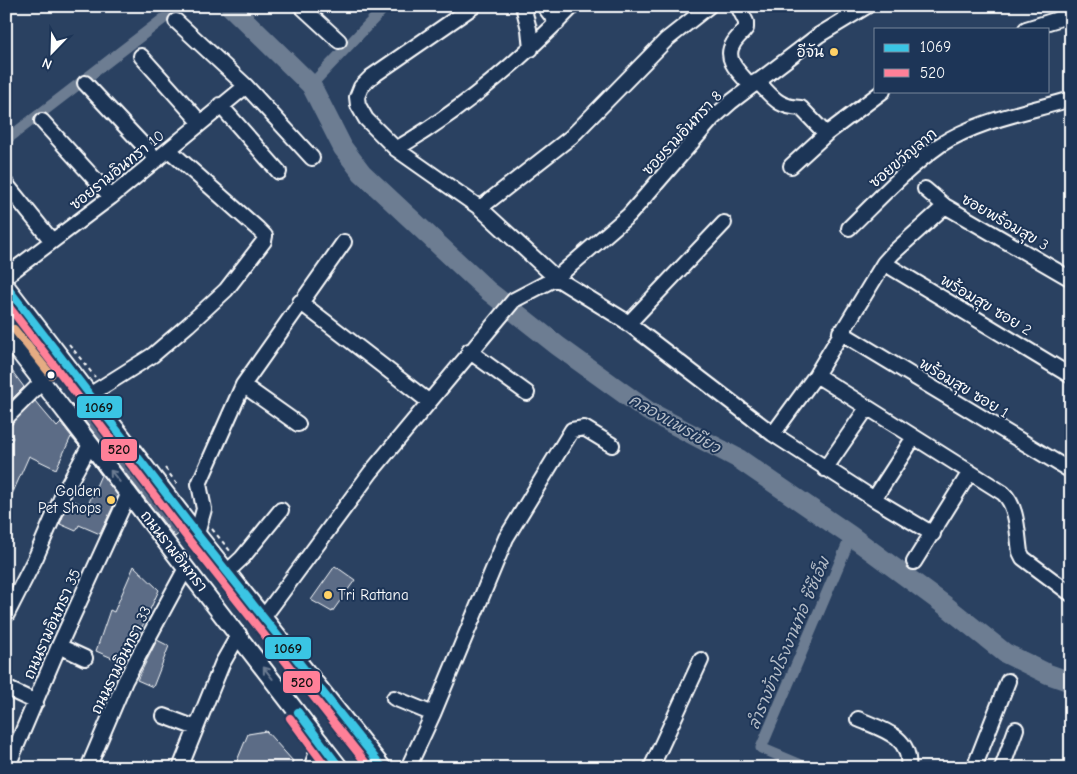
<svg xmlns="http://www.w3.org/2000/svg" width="1077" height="774" font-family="'Comic Neue','Playpen Sans Thai',sans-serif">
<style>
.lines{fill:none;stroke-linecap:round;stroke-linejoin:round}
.canal{stroke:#6d7d92;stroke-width:11}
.river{stroke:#6d7d92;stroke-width:20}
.building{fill:#5b6c86;stroke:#fff}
.minor-casing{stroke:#fff;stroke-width:18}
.major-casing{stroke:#fff;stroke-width:20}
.path{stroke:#fff;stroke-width:2;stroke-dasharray:4 4;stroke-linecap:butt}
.minor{stroke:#1d3557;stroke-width:14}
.major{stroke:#1d3557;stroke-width:16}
.bus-1-casing{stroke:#1d3557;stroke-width:11}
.bus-2-casing{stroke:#1d3557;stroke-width:11}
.bus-3-casing{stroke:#1d3557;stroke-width:11}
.bus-1{stroke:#3ac5e4;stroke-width:8}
.bus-2{stroke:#ff8098;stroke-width:8}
.bus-3{stroke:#e5ac83;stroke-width:8}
.oneway{stroke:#6c7c92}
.poi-dot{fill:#ffd166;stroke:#1d3557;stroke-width:2}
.bus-dot{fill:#fff;stroke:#1d3557;stroke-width:2}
.labels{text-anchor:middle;stroke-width:4;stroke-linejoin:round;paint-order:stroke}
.poi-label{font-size:15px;fill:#fff;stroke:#1d3557;text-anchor:end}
.street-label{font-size:15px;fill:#fff;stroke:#1d3557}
.water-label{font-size:16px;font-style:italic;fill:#b6bec8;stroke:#1d3557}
.line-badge{stroke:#1d3557;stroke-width:2}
.pale-badge-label{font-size:14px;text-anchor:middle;font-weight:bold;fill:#111}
</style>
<rect width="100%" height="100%" fill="#2a4161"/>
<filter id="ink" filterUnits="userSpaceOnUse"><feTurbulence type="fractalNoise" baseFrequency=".02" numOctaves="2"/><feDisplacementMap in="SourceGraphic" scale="10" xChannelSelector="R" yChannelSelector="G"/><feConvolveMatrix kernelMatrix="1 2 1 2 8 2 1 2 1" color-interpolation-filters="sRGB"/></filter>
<g filter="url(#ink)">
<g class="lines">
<path class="canal" d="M311,85L386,6
M6,140L180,6
M798,768L799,764L761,748L851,536"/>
<path class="river" d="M230,6L311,85L343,148L362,173L487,290L558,346L648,411L739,459L851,536L946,606L1005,653L1048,674L1071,682"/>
</g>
<path class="building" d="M6,363L24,387L6,405Z
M35,401L57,427L61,423L79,446L71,437L56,469L29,456L6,508V455L9,449L6,448L13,438L7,427L12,424Z
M85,404L182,531L175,537L77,411Z
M91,461L118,496L100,534L79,525L76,531L60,524L70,499L87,507L101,475Z
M134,566L159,590L131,651L119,661L96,651L110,610L114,612Z
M335,566L355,580L332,612L311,600Z
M157,640L169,646L153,687L137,680Z
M266,731L293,761L290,768H234L248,734Z"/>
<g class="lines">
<g class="minor-casing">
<path id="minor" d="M301,6L339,41
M474,6L371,77L361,87L357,97L358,105L366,119L396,149L480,208L556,278L624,320L773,434L874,499L933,534
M523,6L529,29L531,49
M544,6L557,23
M738,6L746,22V28C742,34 736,38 733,44C723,60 741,74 751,86
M176,21L246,86L312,158
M1026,29L1071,15
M141,56L201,123
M757,81C773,97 777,107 801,108L826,134
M85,83L157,160
M220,105L279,172
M42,121L111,197
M396,149C462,110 520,61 573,6
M791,166L826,134L883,91
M6,184L52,241
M925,189L945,206L1071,279
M480,208L571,137L666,40L709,6
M849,228C878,200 907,168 940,145C978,120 1028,112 1071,99
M884,263L1071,376
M6,276L111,197L246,86
M300,302L428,401
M628,324L724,223
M840,332L1071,471
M469,351L527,393
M816,375L1003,493C1018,507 1017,532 1020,552L1023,558L1071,594
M243,385L298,424
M91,394L153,355L188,325L226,290L264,241L265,236L258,229L169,150
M6,418L43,381
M773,434L816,375L884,263L893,253L945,206
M825,469L867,408
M874,499L914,437
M197,534L204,509L199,484L243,385L344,242
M914,562L970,472
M228,571L242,558L281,510
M6,616L36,557L63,494L90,445
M263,618L371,472L514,300L556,278L629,215L713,118L731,102L819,35L867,6
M59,646L85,658
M6,688L36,702
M394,698L433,714
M164,716L196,728
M858,719C881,729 912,736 908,768
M7,768L59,646L129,493
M88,768L125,681L186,568
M180,768L222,664L239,634
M311,768L321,742
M408,768L433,714L506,538L572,430L584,428L612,445
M651,768L701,660
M974,768L1008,681
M1002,768L1016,729"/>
</g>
<g class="major-casing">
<path id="major" d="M6,286L197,534L383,768
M6,335L340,768"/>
</g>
<path class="path" d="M69,344L95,377
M165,468L177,484
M212,529L231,552"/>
<use href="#minor" class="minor"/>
<use href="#major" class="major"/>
<g class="bus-1-casing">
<path id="bus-1" d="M6,286L197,534L383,768
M298,712L340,768"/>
</g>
<g class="bus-2-casing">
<path id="bus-2" d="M6,303L189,540L370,768
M290,718L327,768"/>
</g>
<g class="bus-3-casing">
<path id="bus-3" d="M14,329L51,375"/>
</g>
<use href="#bus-1" class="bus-1"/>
<use href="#bus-2" class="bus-2"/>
<use href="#bus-3" class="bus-3"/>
</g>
<defs><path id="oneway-shaft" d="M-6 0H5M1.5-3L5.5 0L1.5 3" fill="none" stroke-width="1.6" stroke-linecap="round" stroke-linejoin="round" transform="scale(1.25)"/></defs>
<g class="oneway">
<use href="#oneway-shaft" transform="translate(115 476) rotate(-129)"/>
<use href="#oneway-shaft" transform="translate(268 673) rotate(-128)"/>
</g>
</g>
<g class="poi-dot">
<circle cx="834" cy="52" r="5"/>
<circle cx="111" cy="500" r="5"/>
<circle cx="328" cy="595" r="5"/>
</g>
<circle class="bus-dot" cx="51" cy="375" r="4.5"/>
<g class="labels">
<g class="poi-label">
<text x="824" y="57">อีจัน</text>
<text x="101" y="496">Golden<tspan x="101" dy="17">Pet Shops</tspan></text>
<text x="338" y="600" text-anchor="start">Tri Rattana</text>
</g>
<g class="street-label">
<text transform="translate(682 133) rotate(-47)" y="5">ซอยรามอินทรา 8</text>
<text transform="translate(903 158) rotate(-40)" y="5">ซอยขวัญลาก</text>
<text transform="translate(117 170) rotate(-39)" y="5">ซอยรามอินทรา 10</text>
<text transform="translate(1005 222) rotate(30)" y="5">ซอยพร้อมสุข 3</text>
<text transform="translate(986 305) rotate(31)" y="5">พร้อมสุข ซอย 2</text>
<text transform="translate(964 388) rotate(31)" y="5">พร้อมสุข ซอย 1</text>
<text transform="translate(174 551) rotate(52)" y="5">ถนนรามอินทรา</text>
<text transform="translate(52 624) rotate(-66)" y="5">ถนนรามอินทรา 35</text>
<text transform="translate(121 660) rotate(-64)" y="5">ถนนรามอินทรา 33</text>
</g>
<g class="water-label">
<text transform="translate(675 423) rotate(30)" y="6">คลองแพรเขียว</text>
<text transform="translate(788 643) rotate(-67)" y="6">ลำรางข้างโรงงานท่อ ซีซีเอ็ม</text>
</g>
</g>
<g class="line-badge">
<rect x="76" y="395" width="47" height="24" rx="5" fill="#3ac5e4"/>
<rect x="100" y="438" width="38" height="24" rx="5" fill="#ff8098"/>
<rect x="264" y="636" width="48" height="24" rx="5" fill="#3ac5e4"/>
<rect x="282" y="670" width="39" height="24" rx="5" fill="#ff8098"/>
</g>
<g class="pale-badge-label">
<text x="99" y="412">1069</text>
<text x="119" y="454">520</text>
<text x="288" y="653">1069</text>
<text x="302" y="687">520</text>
</g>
<rect width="1077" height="774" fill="none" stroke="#1d3557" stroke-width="25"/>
<rect x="12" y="12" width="1052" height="749" fill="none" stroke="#fff" stroke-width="2" filter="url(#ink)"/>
<rect x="874" y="28" width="175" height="65" fill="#1d3557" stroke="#77869a"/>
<rect x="884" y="44" width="25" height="8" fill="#3ac5e4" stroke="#77869a"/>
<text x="920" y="52" font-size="15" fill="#ffffff">1069</text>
<rect x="884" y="69" width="25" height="8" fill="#ff8098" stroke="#77869a"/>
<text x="920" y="78" font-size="15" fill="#ffffff">520</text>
<g transform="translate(52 52) rotate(203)" stroke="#1d3557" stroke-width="4" paint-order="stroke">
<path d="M0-4L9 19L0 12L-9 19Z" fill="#ffffff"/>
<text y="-8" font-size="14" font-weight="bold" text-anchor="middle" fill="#ffffff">N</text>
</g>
</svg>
